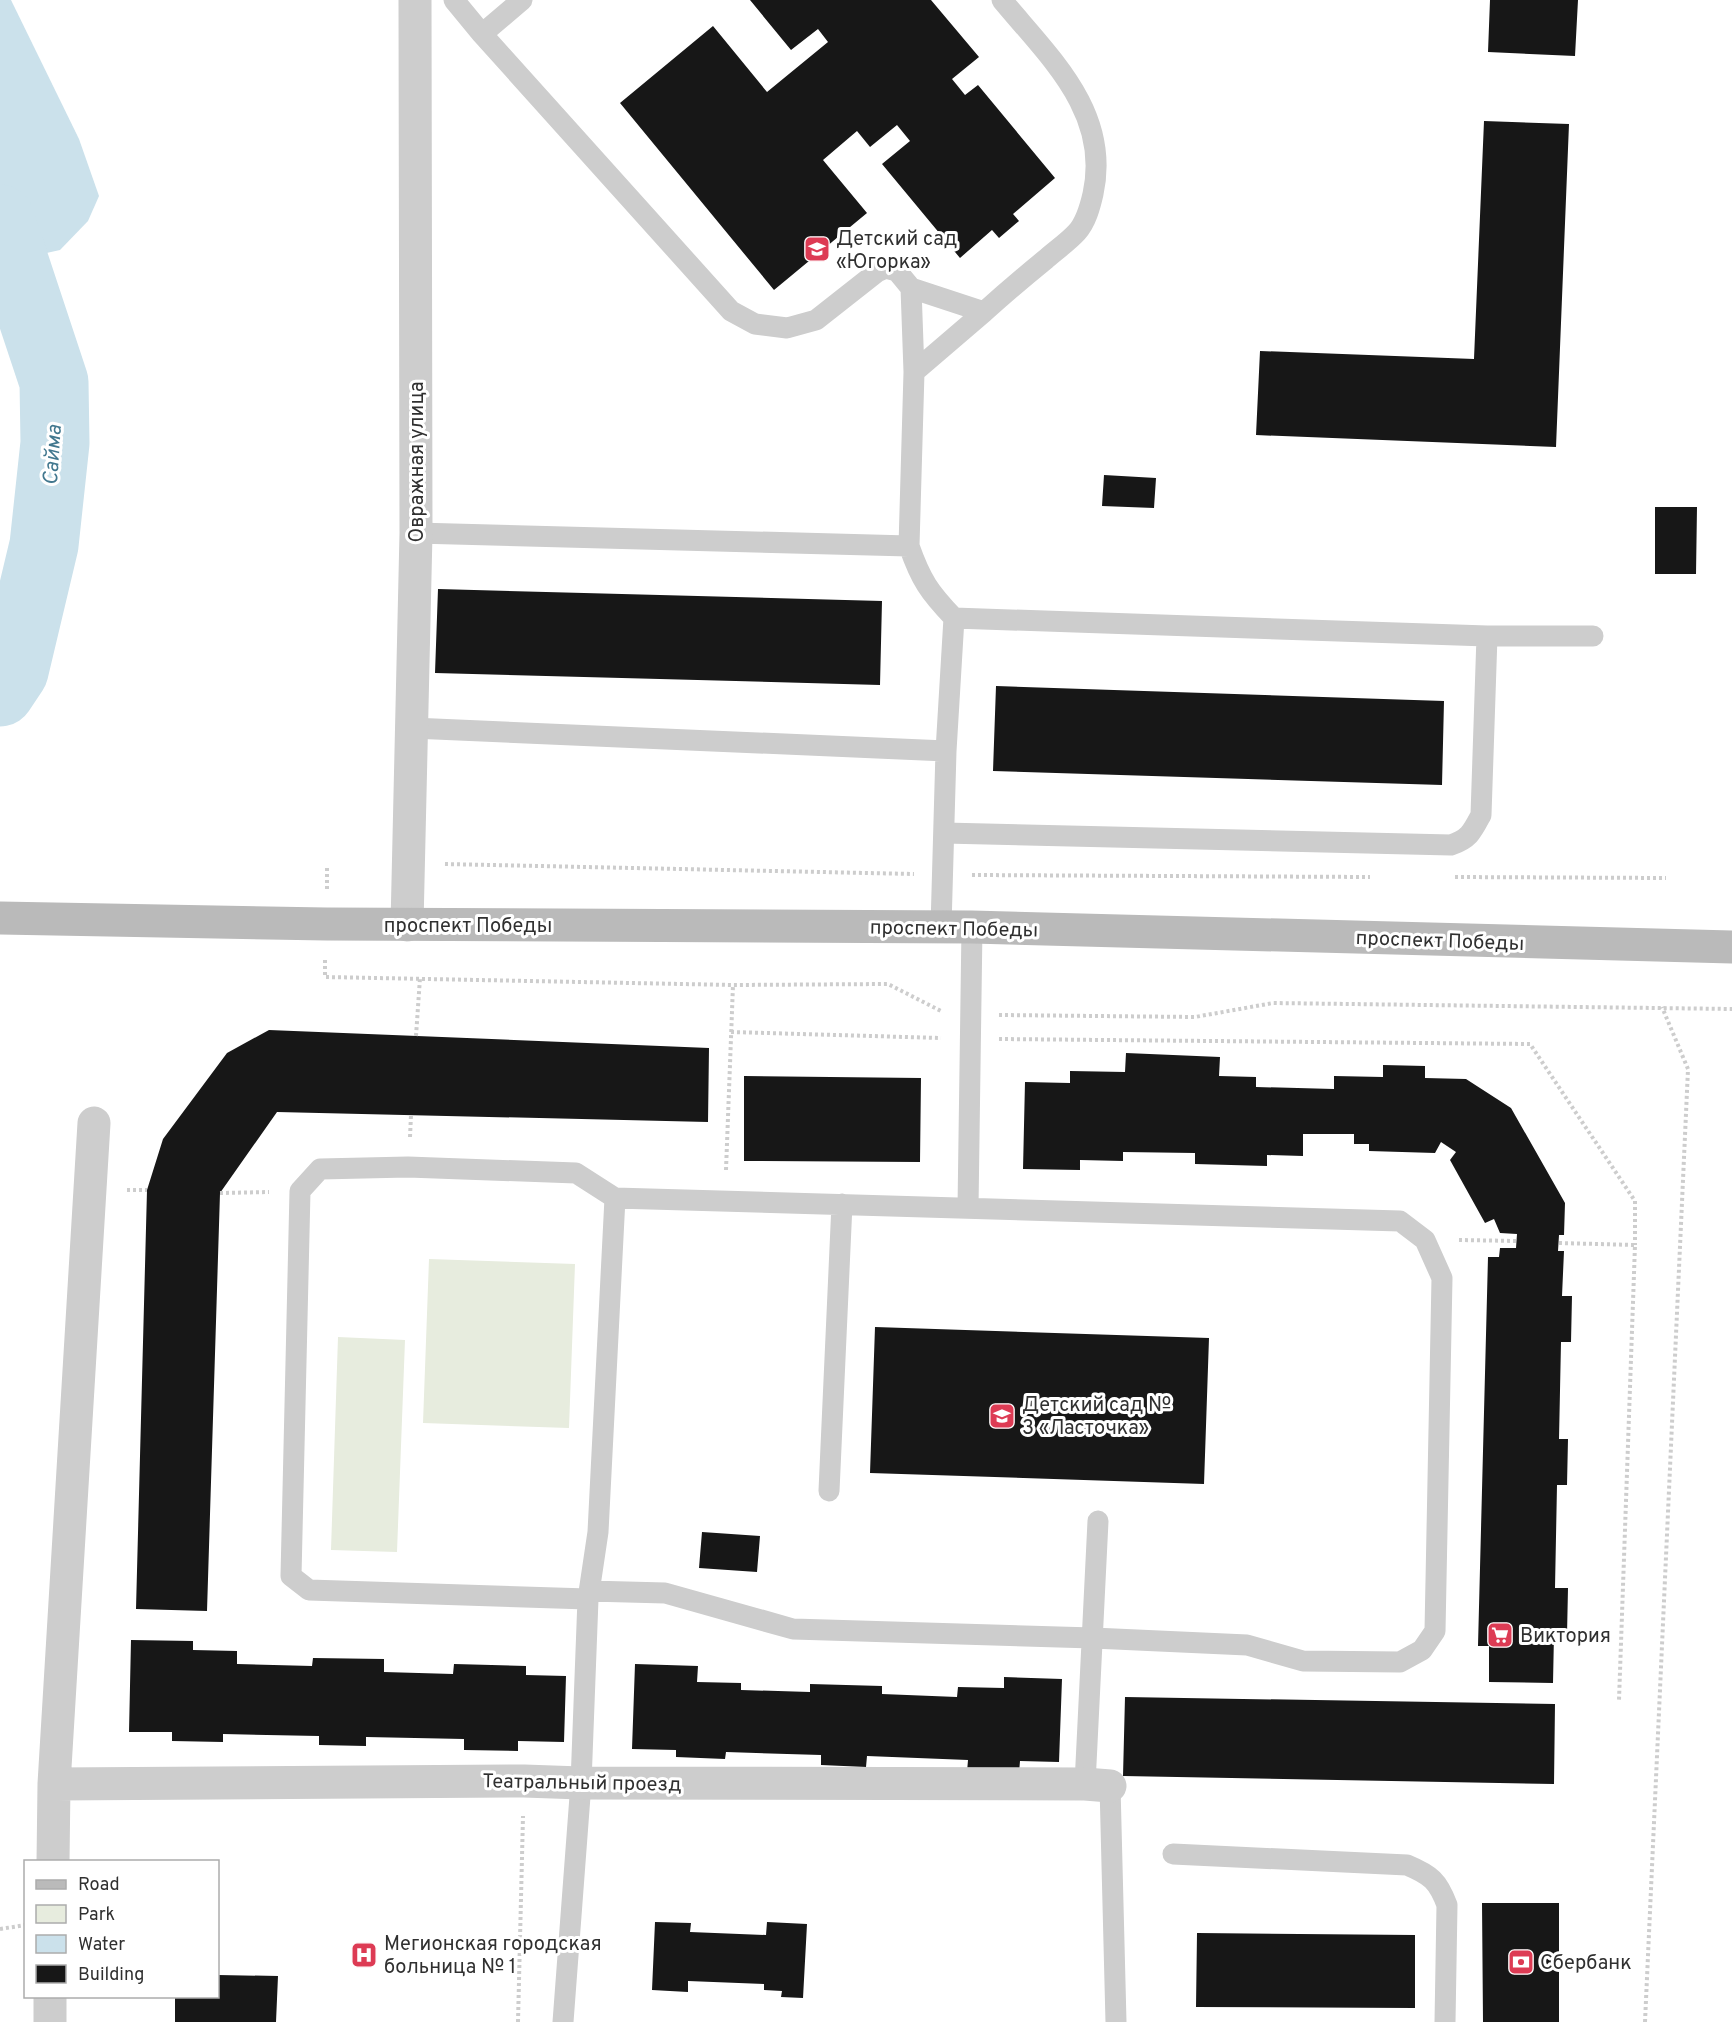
<svg xmlns="http://www.w3.org/2000/svg" width="1732" height="2022" font-family="Overpass,sans-serif">
<style>
.green{fill:#e7ecde}
.water{fill:#cbe1eb}
.lines{fill:none;stroke-linecap:round;stroke-linejoin:round}
.river{stroke:#cbe1eb;stroke-width:69}
.building{fill:#171717}
.path{stroke:#cdcdcd;stroke-width:4;stroke-dasharray:3 3;stroke-linecap:butt}
.lane{stroke:#cdcdcd;stroke-width:21}
.street{stroke:#cdcdcd;stroke-width:33}
.secondary{stroke:#bababa;stroke-width:33}
.labels{text-anchor:middle;stroke-width:6;stroke-linejoin:round;paint-order:stroke}
.poi-label{font-size:20px;fill:#303030;stroke:#fff;text-anchor:start}
.street-label{font-size:20px;fill:#303030;stroke:#fff}
.water-label{font-size:21px;font-style:italic;fill:#41778e;stroke:#fff}
</style>
<rect width="100%" height="100%" fill="#fff"/>
<path class="green" d="M429,1259L575,1264L569,1428L423,1423Z
M338,1337L405,1340L397,1552L331,1550Z"/>
<path class="water" d="M0,0H11L79,139L99,196L88,221L60,250L15,260L0,254Z"/>
<g class="lines">
<path class="river" d="M0,219L54,382L55,443L44,545L14,671L0,692"/>
</g>
<path class="building" d="M750,0H931L979,57L952,79L965,95L978,85L1055,178L1013,214L1019,221L999,238L992,230L960,258L882,164L910,141L897,125L870,147L857,131L823,160L867,213L774,290L620,103L713,26L767,92L828,42L818,29L791,50Z
M1490,0H1578L1575,56L1488,52Z
M1484,121L1569,124L1556,447L1256,435L1260,351L1474,359Z
M1104,475L1156,478L1154,508L1102,506Z
M1655,507H1697L1696,574H1655Z
M438,589L882,601L880,685L435,673Z
M996,686L1444,701L1442,785L993,771Z
M269,1030L709,1048L708,1122L277,1112L220,1193L207,1611L136,1609L147,1190L163,1139L227,1053Z
M1126,1053L1220,1057L1219,1076L1256,1077V1087L1334,1089V1076L1383,1077V1065L1425,1066V1078L1466,1079L1511,1108L1565,1203L1564,1235H1559L1558,1251H1564L1562,1296H1572L1571,1342H1561L1559,1439H1568L1567,1485H1557L1555,1588H1568L1567,1635L1554,1634L1553,1683L1489,1682V1646H1478L1488,1257H1499L1500,1248H1516L1517,1234L1500,1233L1494,1219L1485,1223L1450,1160L1456,1152L1441,1142L1435,1153L1369,1151V1144H1354V1134H1303V1156L1267,1155V1166L1195,1164V1153L1123,1152V1161L1080,1160V1170L1023,1169L1025,1082L1070,1083V1071L1125,1072Z
M744,1076L921,1078L920,1162L744,1161Z
M875,1327L1209,1338L1204,1484L870,1473Z
M702,1532L760,1536L757,1572L699,1568Z
M131,1640L193,1641V1650L237,1651V1664L312,1666L313,1658L384,1659V1672L453,1674L454,1664L526,1666V1675L566,1676L564,1742L518,1741V1751L464,1750V1739L366,1737V1746L319,1745V1736L223,1734V1742L172,1741V1732H129Z
M635,1664L698,1666L697,1682L741,1683V1690L810,1692V1684L882,1686V1694L957,1697L958,1687L1004,1688V1677L1062,1679L1059,1762L1020,1761L1019,1773L967,1772L968,1760L867,1756L866,1767L821,1765V1755L726,1752L725,1759L676,1757V1750L632,1749Z
M1125,1697L1555,1704L1554,1784L1123,1776Z
M1482,1903H1559V2022H1483Z
M655,1922L691,1923L690,1932L766,1935L767,1922L807,1924L803,1998L781,1997L782,1991L764,1990V1984L688,1981V1992L652,1990Z
M1197,1933L1415,1935V2008L1196,2007Z
M218,1975L278,1976L276,2022H175V1996H218Z"/>
<g class="lines">
<path class="path" d="M445,864L914,874
M972,875L1370,877
M1455,877L1666,878
M327,889V866
M325,960V977L733,985L888,984L941,1011
M999,1015L1195,1017L1273,1003L1732,1009
M731,1032L941,1038
M416,1036L420,978
M999,1039L1530,1044L1635,1201V1245
M410,1137L411,1115
M726,1170L733,985
M127,1190H147
M220,1193L269,1192
M1459,1240L1517,1241
M1559,1243L1635,1245L1619,1700
M0,1929L26,1925
M518,2022L523,1816
M1645,2022L1688,1069L1662,1007"/>
<path class="lane" d="M454,0L482,34L731,311L755,324L787,328L816,320L877,272L886,268L897,271L911,288L914,372L909,546
M482,34L522,0
M911,288L984,312C1004,294 1025,276 1046,259C1056,250 1068,242 1077,232C1086,222 1090,207 1093,194C1111,112 1049,57 1002,0
M914,372L984,312
M416,533L909,546C921,580 929,592 954,618L946,751L941,927
M954,618L1487,636H1593
M412,728L946,751
M944,833L1451,845C1469,839 1472,832 1481,815L1487,636
M968,1208L972,927
M829,1491L842,1204
M588,1599L309,1590L291,1576L300,1191L320,1169L408,1167L576,1173L615,1198L1400,1221L1425,1240L1442,1278L1435,1631L1422,1650L1400,1662L1303,1661L1247,1645L1093,1638L793,1629L665,1593L589,1591
M1085,1784L1098,1521
M1110,1786L1116,2022
M1173,1854L1407,1865C1431,1875 1438,1881 1447,1905L1445,2022
M563,2022L581,1783L588,1599L598,1532L615,1198"/>
<path class="street" d="M407,925L416,533L415,0
M54,1784L524,1781L581,1783L1085,1784L1110,1786
M53,1862L54,1784L94,1123
M50,2022V1996"/>
<path class="secondary" d="M0,918L326,924L972,927L1732,947"/>
</g>
<defs>
<g id="school-square" transform="scale(1.35)"><rect x="-9" y="-9" width="18" height="18" rx="4" fill="#dd3b54" stroke="#fff"/><path d="M0-5L7-2L0 1L-7-2ZM-4 1L0 2.5L4 1V4Q0 6-4 4Z" fill="#fff"/></g>
<g id="supermarket-square" transform="scale(1.35)"><rect x="-9" y="-9" width="18" height="18" rx="4" fill="#dd3b54" stroke="#fff"/><path d="M-6-5.5h2.5l.6 2H6L4.5 2H-2.5L-4.4-4H-6ZM-1.5 3.2a1.3 1.3 0 1 0 .1 0ZM3 3.2a1.3 1.3 0 1 0 .1 0Z" fill="#fff"/></g>
<g id="hospital-square" transform="scale(1.35)"><rect x="-9" y="-9" width="18" height="18" rx="4" fill="#dd3b54" stroke="#fff"/><path d="M-5-5h3v3.5h4V-5h3V5h-3V1.5h-4V5h-3Z" fill="#fff"/></g>
<g id="bank-square" transform="scale(1.35)"><rect x="-9" y="-9" width="18" height="18" rx="4" fill="#dd3b54" stroke="#fff"/><path d="M-6-4H6V4H-6ZM0-2.3a2.3 2.3 0 1 0 0 4.6a2.3 2.3 0 1 0 0-4.6Z" fill="#fff"/></g>
</defs>
<g fill-rule="evenodd">
<use href="#school-square" x="817" y="249"/>
<use href="#school-square" x="1002" y="1416"/>
<use href="#supermarket-square" x="1500" y="1635"/>
<use href="#hospital-square" x="364" y="1955"/>
<use href="#bank-square" x="1521" y="1962"/>
</g>
<g class="labels">
<g class="poi-label">
<text x="836" y="245">Детский сад<tspan x="836" dy="23">«Югорка»</tspan></text>
<text x="1022" y="1411">Детский сад №<tspan x="1022" dy="23">3 «Ласточка»</tspan></text>
<text x="1520" y="1642">Виктория</text>
<text x="384" y="1950">Мегионская городская<tspan x="384" dy="23">больница № 1</tspan></text>
<text x="1540" y="1969">Сбербанк</text>
</g>
<g class="street-label">
<text transform="translate(416 462) rotate(-90)" y="7">Овражная улица</text>
<text x="468" y="932">проспект Победы</text>
<text transform="translate(954 928) rotate(1)" y="7">проспект Победы</text>
<text transform="translate(1440 940) rotate(2)" y="7">проспект Победы</text>
<text transform="translate(582 1782) rotate(1)" y="7">Театральный проезд</text>
</g>
<g class="water-label">
<text transform="translate(52 455) rotate(-86)" y="7">Сайма</text>
</g>
</g>
<rect x="24" y="1860" width="195" height="138" fill="#ffffff" stroke="#acacac" stroke-width="1.5"/>
<rect x="36" y="1880" width="30" height="9" fill="#bababa" stroke="#acacac" stroke-width="1.5"/>
<text x="78" y="1890" font-size="18" fill="#303030">Road</text>
<rect x="36" y="1905" width="30" height="18" fill="#e7ecde" stroke="#acacac" stroke-width="1.5"/>
<text x="78" y="1920" font-size="18" fill="#303030">Park</text>
<rect x="36" y="1935" width="30" height="18" fill="#cbe1eb" stroke="#acacac" stroke-width="1.5"/>
<text x="78" y="1950" font-size="18" fill="#303030">Water</text>
<rect x="36" y="1965" width="30" height="18" fill="#171717" stroke="#acacac" stroke-width="1.5"/>
<text x="78" y="1980" font-size="18" fill="#303030">Building</text>
</svg>
